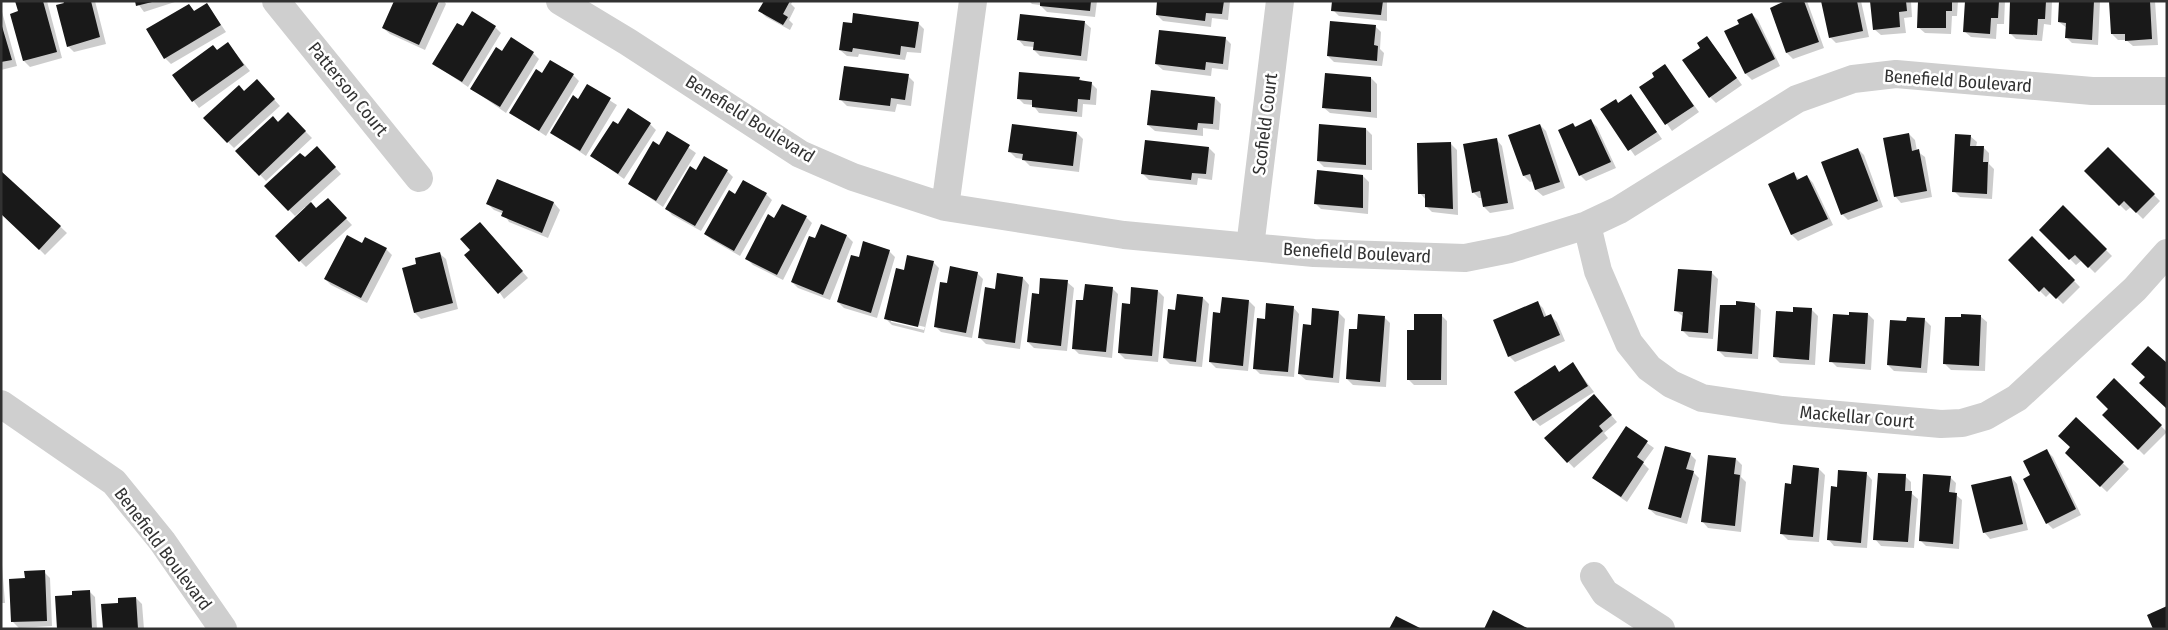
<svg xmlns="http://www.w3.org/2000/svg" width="2168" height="630" font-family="'Fira Sans Condensed',sans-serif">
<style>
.shadow{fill:#0003;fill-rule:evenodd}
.building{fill:#191919}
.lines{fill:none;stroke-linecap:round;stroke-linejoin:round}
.minor{stroke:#cfcfcf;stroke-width:28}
.labels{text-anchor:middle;stroke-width:5;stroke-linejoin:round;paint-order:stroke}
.street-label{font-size:18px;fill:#323232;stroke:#fff}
</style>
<rect width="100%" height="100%" fill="#fff"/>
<path class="shadow" d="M17,1H47L62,58L30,67L24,61Z
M64,1H95L106,44L74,52L68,46Z
M136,1H178L144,12Z
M395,1H444L446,4L425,50L390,34L383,28Z
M765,1H793L791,4L795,8L789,20L793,24L790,30L766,17L760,11Z
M1029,1H1097L1095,17L1047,12L1040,5L1032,4Z
M1159,1H1230L1228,20L1212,18L1211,27L1163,21L1157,15Z
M1334,1H1387V21L1339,16L1333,10Z
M1787,1H1807L1824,48L1793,59L1787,53L1772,9Z
M1823,1H1861L1869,37L1836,43L1830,37Z
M1872,1H1911L1912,17L1904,18L1906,33L1881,35L1874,29Z
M1919,1H1958L1957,16H1952L1951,34L1925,33L1918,27Z
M1966,1H2005L2004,24H1997L1996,39L1971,37L1964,31Z
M2012,1H2052L2051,25L2044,24L2042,41L2016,39L2010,33Z
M2060,1H2100L2098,45L2072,43L2066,37L2067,28L2059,22Z
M2110,1H2155L2158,45L2133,46L2126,40H2118L2112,34Z
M207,4L226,32L171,64L165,58L189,5L195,12Z
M1,8L17,66L1,70Z
M1752,14L1758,20L1780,66L1752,80L1746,74L1726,32L1741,24Z
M1084,22L1091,28L1087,61L1040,56L1034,50V47L1024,46L1018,39Z
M918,23L924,29L921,53L907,52L905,60L859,54L858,57L847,56L840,50Z
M1375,26L1381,32L1380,49L1384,53L1382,66L1334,62L1328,56Z
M495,27L501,33L468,87L434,64L463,28Z
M1707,37L1742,85L1716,103L1710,97L1702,48Z
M1225,38L1231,44L1228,70L1212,68L1211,76L1163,70L1156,64Z
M228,44L250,71L199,108L173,75Z
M502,52L533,53L539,59L506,113L472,89Z
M1665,66L1699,112L1672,131L1641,87L1655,77Z
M542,75H573L579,81L546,136L511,113Z
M908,76L914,82L911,106L897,104L895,112L847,106L841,100Z
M1079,78L1083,82L1091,83L1097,89L1096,105L1083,104L1082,117L1039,113L1033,105L1024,104L1018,98Z
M1371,78L1377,84V118L1330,113L1323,107Z
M587,86L617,105L586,156L552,133L579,101Z
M263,87L280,106L234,148L228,142L244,92Z
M1631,95L1662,139L1635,156L1602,109L1615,100L1619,104Z
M1215,98L1221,104L1219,130L1203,128V136L1155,131L1148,125Z
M288,114L312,138L266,181L237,151Z
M1591,121L1597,127L1616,168L1586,181L1580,175L1573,124L1576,127Z
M650,124L656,130L624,179L592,156L619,125Z
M1540,125L1546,131L1565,188L1543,196L1536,190L1533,181L1530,182L1524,176Z
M1366,129L1372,135V170L1324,167L1318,161Z
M668,133L696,153L663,207L629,183L659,147Z
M1077,133L1083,139L1079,172L1030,166L1023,159L1016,158L1010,152Z
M1909,134L1915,140L1917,151L1925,157L1932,197L1901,203L1895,196Z
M1970,136L1977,142L1976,147H1983L1989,153V164L1994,169L1992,199L1960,197L1954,191Z
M1496,139L1502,146L1514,209L1490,213L1484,207L1482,198H1479L1473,192Z
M1451,144L1457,150L1458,215L1432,212L1426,206V200L1420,193Z
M317,148L341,174L310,202L317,210L328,200L352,225L306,267L300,261L307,208L305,207L295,216L266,186Z
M1209,148L1215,154L1212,180L1198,178L1197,185L1149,180L1143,174Z
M1858,149L1864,155L1883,207L1848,220L1842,214Z
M2108,149L2160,201L2143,219L2131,207L2126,211L2086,171Z
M727,171L733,177L701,231L672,215L666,208L697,172Z
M1794,174L1800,180L1807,176L1813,183L1833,225L1798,241L1792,235L1769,185Z
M1363,176L1369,182L1368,214L1321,209L1315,203Z
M497,181L554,203L560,210L548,238L509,222L504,214L494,210L488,204Z
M21,189L67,233L45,255L1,210Z
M766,194L772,200L740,256L712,240L705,234Z
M2063,207L2112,256L2095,273L2082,260L2076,265L2041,230Z
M806,217L812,223L783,280L753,265L747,259L775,219Z
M486,230L528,278L504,299L471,250Z
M847,236L853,242L830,300L798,288L792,282L816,240Z
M2032,238L2080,287L2063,304L2051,292L2046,297L2009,260Z
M386,249L392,255L367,303L331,285L325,279Z
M889,251L895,257L877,318L844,308L838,302L860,259Z
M439,253L446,259L458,309L421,319L415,313L418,265Z
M933,262L939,268L924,333L892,325L886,319L905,271ZM891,319L925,327L924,330L891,322Z
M977,273L983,279L972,338L941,332L935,326L948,285Z
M1712,273L1718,279L1713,339L1689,337L1683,331L1684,317L1676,311Z
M1023,278L1029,285L1020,349L986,344L980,338L996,290Z
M1067,282L1074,288L1067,351L1034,348L1028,342L1040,295Z
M1112,288L1118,294L1112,358L1079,354L1073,348Z
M1158,291L1164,297L1158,362L1125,359L1119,353Z
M1203,298L1209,304L1202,367L1170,364L1164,358Z
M1249,301L1255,307L1248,371L1216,368L1210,362L1222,314Z
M1537,302L1543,308L1547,317L1551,316L1557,322L1565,341L1515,362L1509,356Z
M1754,304L1761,310L1758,359L1725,357L1719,351Z
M1293,307L1299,314L1294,377L1260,374L1254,368L1266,321Z
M1811,309L1818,316L1815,365L1780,363L1774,357L1794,314Z
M1339,313L1345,319L1339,383L1306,380L1299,374L1312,326Z
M1868,314L1874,320L1871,370L1837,367L1831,361L1850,317Z
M1441,315L1447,321V385H1414L1408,379L1415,331Z
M1980,316L1987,322L1985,371L1951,370L1945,364Z
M1384,317L1390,323L1386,387L1353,385L1347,379L1358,331Z
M1925,320L1931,326L1927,373L1894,371L1888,365L1908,322Z
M1573,364L1594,392L1540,426L1534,420L1555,367L1560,372Z
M1600,402L1617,422L1604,433L1608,438L1574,468L1546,439Z
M2104,415L2161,426L2167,432L2144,455Z
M2076,418L2129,469L2107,492L2066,453L2072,447Z
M1626,428L1654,448L1643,463L1649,469L1627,502L1593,478Z
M2047,451L2053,457L2081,515L2053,529L2047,523L2032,475Z
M1690,454L1696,460L1693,472L1699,478L1687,524L1656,515L1649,509Z
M1736,459L1742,465L1741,477L1746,482L1741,532L1708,528L1702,521Z
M1819,469L1825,475L1819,542L1788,540L1781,533L1793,485Z
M1866,473L1872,480L1867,548L1834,546L1828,539L1838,488Z
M1905,476L1911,482V493L1918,499L1914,548L1881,546L1875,539Z
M1950,477L1956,483L1955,494L1962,500L1959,549L1926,546L1920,540Z
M2011,477L2017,484L2028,530L1990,539L1984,532Z
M1,552L5,603H1Z
M44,572L50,578L52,626L19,628L12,621L26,579Z
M89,591L95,597L97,629H58L73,596Z
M136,598L142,604L144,629H104L119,604Z"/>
<path class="building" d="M15,1H43L57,52L23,61L10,14L18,11Z
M63,1H91L100,37L67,47L56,5L64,3Z
M135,1H152V2L136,6Z
M394,1H439L419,45L382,28Z
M764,1H790L783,14L788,17L783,25L758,11Z
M1040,1H1091L1090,11L1040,6Z
M1157,1H1224L1222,14L1206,13L1205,21L1156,15Z
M1332,1H1383L1381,15L1331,11Z
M1785,1H1804L1819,42L1786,53L1770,8Z
M1821,1H1857L1863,31L1829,38Z
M1870,1H1906L1907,11L1899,12L1900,27L1873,30Z
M1918,1H1952V11H1946V28H1917Z
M1965,1H1999L1998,18H1991L1990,34L1963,32Z
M2010,1H2046L2045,19H2038L2037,35L2009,34Z
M2059,1H2094L2092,40L2065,38L2066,23L2058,22Z
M2109,1H2150L2152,39L2125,41V34H2111Z
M207,3L221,25L164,59L146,29L189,4L194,11Z
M472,11L496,26L462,82L432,64L457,23L463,26Z
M853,13L919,22L915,48L901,46L900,55L853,48L852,52L839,50L843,22L852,23Z
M1752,13L1775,59L1745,74L1724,31L1739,24L1737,20Z
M1020,14L1085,21L1081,56L1033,50L1034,42L1017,40Z
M1330,21L1376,25L1374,45L1378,46L1377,61L1327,56Z
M1,23L12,60L1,62Z
M1159,30L1226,37L1223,64L1206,62L1205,70L1155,64Z
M1707,36L1737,78L1709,98L1682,60L1700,48L1697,43Z
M511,37L534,52L500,107L470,89L496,47L502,51Z
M228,42L244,65L192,102L172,75L213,45L217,50Z
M550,60L574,74L539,131L509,113L536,69L542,73Z
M1665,64L1694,106L1665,125L1639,87L1654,77L1652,73Z
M844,66L909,74L905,100L891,98L890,106L839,100Z
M1019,72L1080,77L1079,80L1092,82L1090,100L1078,99L1077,112L1032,107V100L1017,99Z
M1325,73L1371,77V112L1322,108Z
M257,79L275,99L227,143L203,118L239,85L244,91Z
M587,84L611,98L580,151L550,133L573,95L578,99Z
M1151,90L1215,97L1213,124L1198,123L1197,130L1147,125Z
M1631,94L1657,132L1628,151L1600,109L1616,99L1618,103Z
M628,108L651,123L618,174L590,156L613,121L618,124Z
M288,112L306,131L259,176L235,151L273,116L278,122Z
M1591,119L1611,162L1579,176L1558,130L1573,123L1575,127Z
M1012,124L1077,132L1073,166L1022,160L1023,154L1008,152Z
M1319,124L1366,128V165L1317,161Z
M1540,124L1560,182L1535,190L1530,174L1523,176L1508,135Z
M667,131L690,145L656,201L628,184L653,141L659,145Z
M1909,133L1912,151L1919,149L1927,191L1894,197L1883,138Z
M1955,134L1971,135L1970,146H1984L1983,162H1988L1987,194L1952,192Z
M1497,138L1508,203L1483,207L1480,191L1472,193L1463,144Z
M1145,140L1209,147L1206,174L1192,173L1191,180L1141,174Z
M1451,142L1453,209L1425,207V194H1418L1417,143Z
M317,146L336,167L288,211L264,186L300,153L305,157Z
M2108,147L2155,194L2136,213L2124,201L2119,206L2084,171Z
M1858,148L1878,201L1841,215L1821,162Z
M704,156L728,170L695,226L665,209L690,166L696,170Z
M1317,170L1363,175V208L1314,204Z
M1,171L61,226L39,250L1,214Z
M1794,172L1797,180L1807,175L1828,219L1791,235L1768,184Z
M497,179L554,202L542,233L501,216L503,211L486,204Z
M743,180L767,193L734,251L704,234L729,190L735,194Z
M328,198L347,218L299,262L275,236L311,202L316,208Z
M782,204L807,216L777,275L745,259L768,214L774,218Z
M2063,205L2107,249L2088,268L2075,255L2069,260L2039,230Z
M480,222L523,271L498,294L464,255L470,250L460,239Z
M821,224L847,235L823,295L791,282L809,236L815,238Z
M347,235L362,243L365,237L387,248L361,298L324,279Z
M2032,236L2075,280L2056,299L2044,287L2039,292L2008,260Z
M863,241L890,250L871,313L837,302L851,255L859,257Z
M440,252L453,303L414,313L402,268L416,264L415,258Z
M907,255L934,261L918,327L884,319L896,268L904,270Z
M950,266L978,272L966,333L934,327L940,282L947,283Z
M1678,269L1712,271L1708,333L1681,331L1683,312L1674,311Z
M997,273L1023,277L1015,343L978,338L985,287L995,289Z
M1040,278L1068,280L1061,346L1027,342L1032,293L1039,294Z
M1085,284L1113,287L1106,352L1072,349L1076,300H1083Z
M1131,287L1158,290L1152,356L1118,353L1122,303L1130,304Z
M1177,294L1203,297L1196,362L1163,358L1168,309L1175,310Z
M1222,297L1249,300L1243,366L1209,362L1213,312L1220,313Z
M1538,301L1544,317L1551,314L1560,335L1508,357L1493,320Z
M1736,301L1755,303L1752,354L1717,351L1720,305H1736Z
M1266,303L1294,306L1288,372L1253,369L1257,318L1265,319Z
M1793,307L1812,308L1809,360L1773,357L1776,311L1793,312Z
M1312,308L1339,311L1333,378L1298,374L1303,324L1311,325Z
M1849,312L1868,313L1865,364L1829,362L1833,314L1849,315Z
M1358,314L1385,316L1380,382L1346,379L1349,329H1357Z
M1414,314H1442L1441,380H1407V330H1414Z
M1961,314L1981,315L1979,366L1943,364L1945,317H1961Z
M1907,317L1925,318L1921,368L1887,365L1890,320L1906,321Z
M2148,346L2167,363V409L2139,383L2145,377L2131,364Z
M1573,362L1588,386L1533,421L1514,392L1555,365L1559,372Z
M2114,378L2162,425L2138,450L2102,415L2108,409L2096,397Z
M1594,394L1612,415L1599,426L1603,431L1567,463L1544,438Z
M2076,417L2124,462L2100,487L2065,453L2070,447L2058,436Z
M1626,426L1648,441L1637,457L1644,462L1621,497L1592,478Z
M1665,446L1691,453L1686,469L1694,471L1681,518L1648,509Z
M2047,449L2076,509L2046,524L2023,479L2030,475L2023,461Z
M1708,455L1736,458L1734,474L1740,475L1735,526L1701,522Z
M1793,465L1819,468L1813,537L1780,534L1785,483L1791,484Z
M1838,470L1867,472L1861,543L1827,540L1831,486L1837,487Z
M1878,473L1906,474L1905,491H1912L1908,542L1873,540Z
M1923,474L1951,476L1949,492L1957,493L1953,544L1919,541Z
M2011,476L2023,524L1983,533L1971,485Z
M45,570L47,621L11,622L9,579L25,578L24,571Z
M90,590L92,629H57L55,596L72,595V591Z
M136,597L138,629H103L101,604L118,603V598Z
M2167,606V629H2153L2147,615Z
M1493,610L1529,629H1484Z
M1396,616L1422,629H1389Z"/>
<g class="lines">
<path class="minor" d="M276,1L419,178
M560,1L628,42L800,154L853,177L945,207L1124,235L1314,253L1465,258L1510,249L1587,225L1619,210L1797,99L1853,79L1896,74L2092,91H2167
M945,207L973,1
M1587,225L1598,271L1629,343L1649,368L1671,384L1702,398L1782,410L1941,424L1962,423L1986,416L2017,398L2135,289L2167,253
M1250,247L1280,1
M1,404L114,482L162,541L223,629
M1594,576L1605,593L1661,629"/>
</g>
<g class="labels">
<g class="street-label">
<text transform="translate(1958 81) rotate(4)" y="6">Benefield Boulevard</text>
<text transform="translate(348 89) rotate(51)" y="6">Patterson Court</text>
<text transform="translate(750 119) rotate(32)" y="6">Benefield Boulevard</text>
<text transform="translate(1265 124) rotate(-83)" y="6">Scofield Court</text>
<text transform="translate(1357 253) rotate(3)" y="6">Benefield Boulevard</text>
<text transform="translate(1857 417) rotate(5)" y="6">Mackellar Court</text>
<text transform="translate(163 549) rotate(53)" y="6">Benefield Boulevard</text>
</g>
</g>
<rect width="2168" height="630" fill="none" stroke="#323232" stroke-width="5"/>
</svg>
